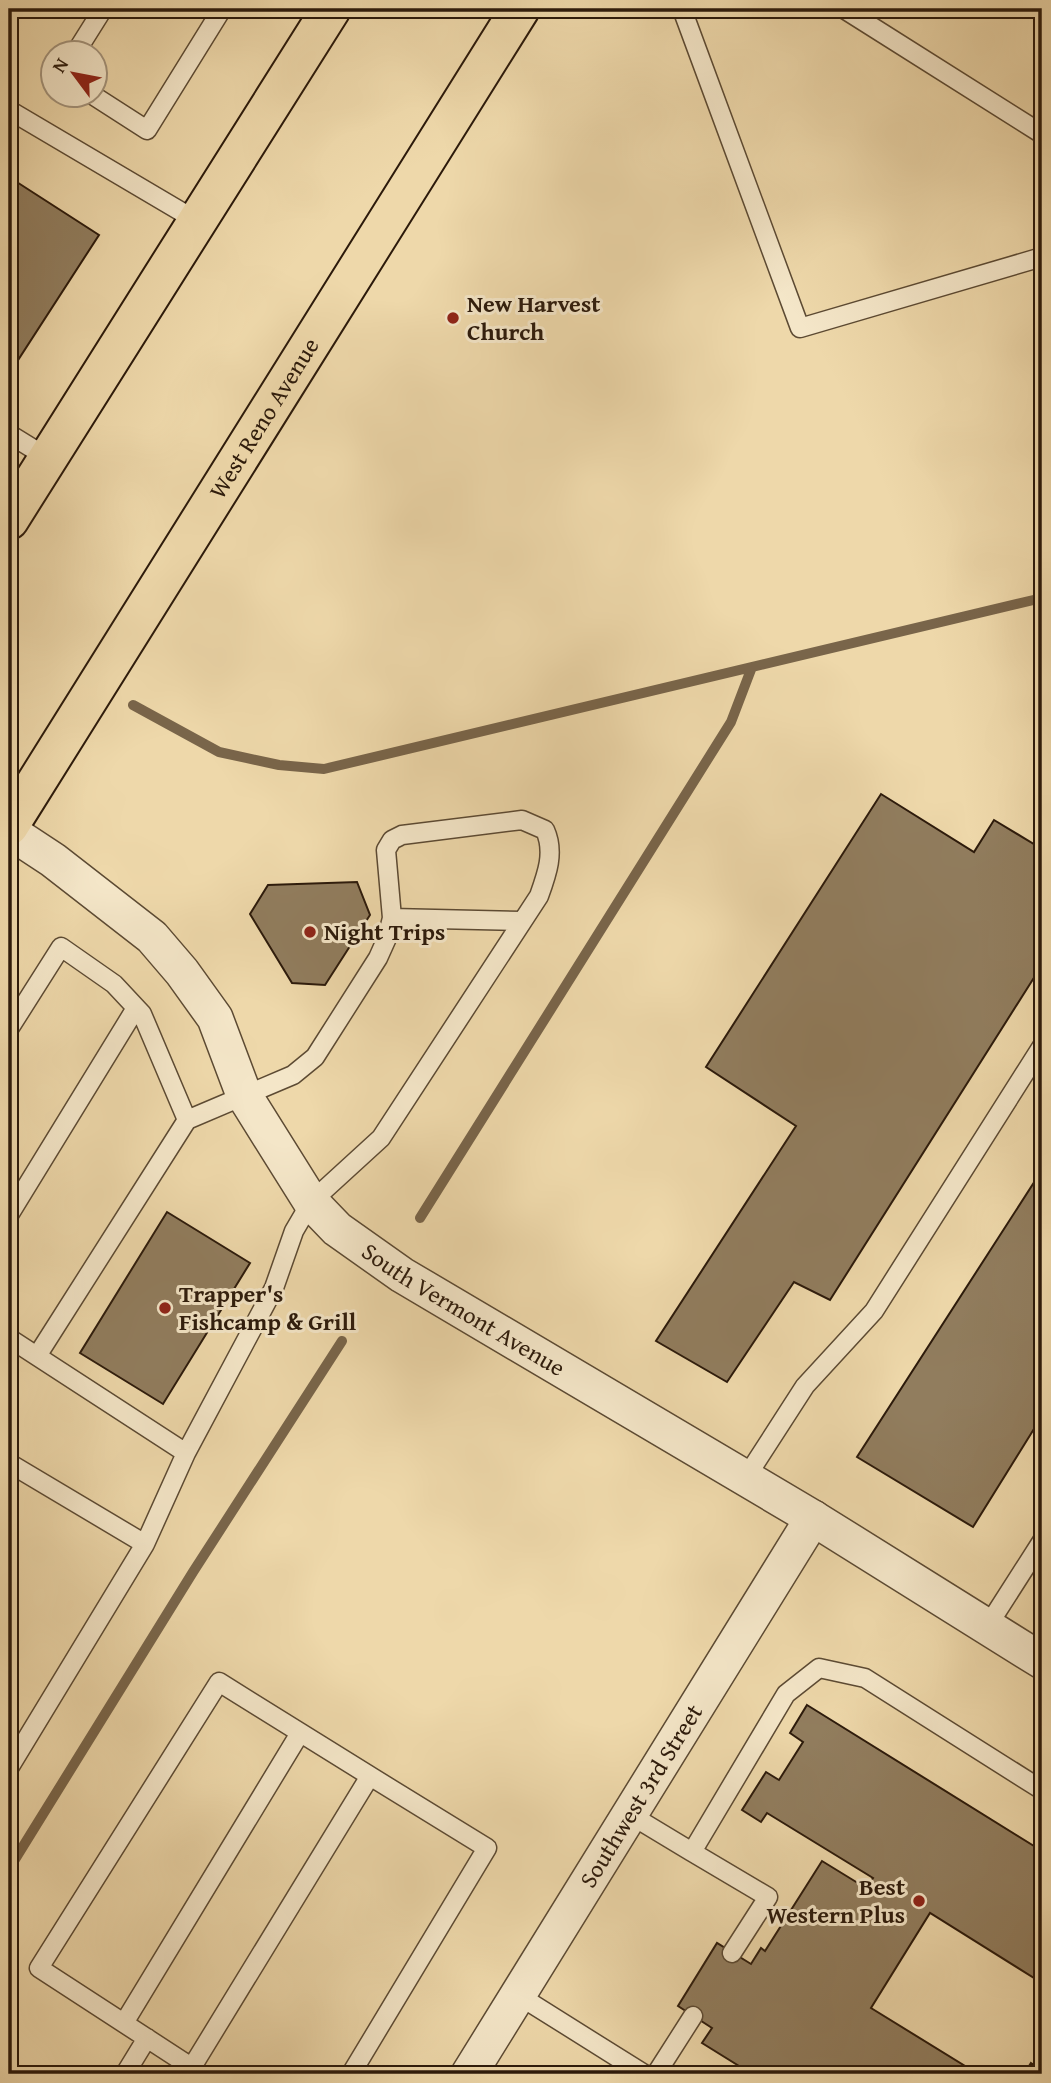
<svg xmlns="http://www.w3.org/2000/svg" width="1051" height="2083" font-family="'Gentium Book Plus',serif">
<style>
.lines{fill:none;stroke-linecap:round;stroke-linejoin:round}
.stream{stroke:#79654a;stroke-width:10}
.building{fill:#917d5e;stroke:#2c1a0b;stroke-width:2}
.lane-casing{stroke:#5c4a33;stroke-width:21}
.street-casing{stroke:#5c4a33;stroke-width:38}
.primary-casing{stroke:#2c1a0b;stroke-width:42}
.lane{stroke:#f4e6c8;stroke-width:18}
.street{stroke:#f4e6c8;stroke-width:35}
.primary{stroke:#eed8aa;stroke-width:38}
.poi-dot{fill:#8f2418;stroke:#f4e6c8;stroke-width:2.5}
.labels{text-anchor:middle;stroke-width:6;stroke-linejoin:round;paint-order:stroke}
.poi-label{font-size:24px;font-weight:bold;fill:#2c1a0b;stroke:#f4e6c8;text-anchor:start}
.street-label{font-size:24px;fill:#2c1a0b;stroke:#f4e6c8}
</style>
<rect width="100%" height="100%" fill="#eed8aa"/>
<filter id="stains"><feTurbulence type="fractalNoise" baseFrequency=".00286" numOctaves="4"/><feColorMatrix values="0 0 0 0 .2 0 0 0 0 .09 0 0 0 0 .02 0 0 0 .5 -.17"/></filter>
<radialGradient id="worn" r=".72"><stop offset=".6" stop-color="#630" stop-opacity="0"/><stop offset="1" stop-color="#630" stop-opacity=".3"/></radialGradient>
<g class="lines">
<path class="stream" d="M133,705L219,752L279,765L324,769L1042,598
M420,1218L731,722L752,667
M9,1869L193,1572L342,1341"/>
</g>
<path class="building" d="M9,177L99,235L9,374Z
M881,794L974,852L994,820L1042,849V965L830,1300L794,1282L727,1382L656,1341L796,1126L706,1067Z
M357,882L370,915L325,985L292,983L250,914L268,885Z
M1042,1170V1416L973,1527L857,1457Z
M167,1212L250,1263L163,1404L80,1353Z
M807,1705L1042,1851V1983L930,1913L871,2008L978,2074H752L702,2043L712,2028L678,2006L717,1943L751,1964L761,1948L765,1951L822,1861L866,1888L873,1878L767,1813L761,1822L742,1810L766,1772L779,1780L803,1742L790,1733Z
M1031,2063L1042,2070V2074H1024Z"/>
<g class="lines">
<g class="lane-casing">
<path id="lane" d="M682,9L800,328L1042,257
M844,9L1042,134
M76,52L103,9
M91,94L147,130L222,9
M9,110L197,221
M9,434L48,458
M392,918L522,921
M9,1029L61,947L114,984L142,1014L187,1120
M9,1215L136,1008
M9,1338L186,1453
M37,1356L187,1120L293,1075L315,1057L378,958L387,938L392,918L386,850L392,840L402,835L522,820L545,830C555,852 547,874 539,896L381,1138L311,1202L294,1231L274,1288L186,1453L145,1544
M9,1463L145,1544L9,1768
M745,1479L805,1386L874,1311L1042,1046
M987,1627L1042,1541
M629,1814L692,1852L786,1694L819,1668L865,1678L1042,1790
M692,1852L768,1897L732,1953
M518,1995L644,2074
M124,2023L300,1733
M192,2067L370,1776L219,1682L39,1968L202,2074
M125,2074L147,2038
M351,2074L487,1848L370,1776
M656,2074L693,2016"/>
</g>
<g class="street-casing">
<g id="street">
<path id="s1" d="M9,831L53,860L152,937L182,972L215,1018L244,1095L311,1202L337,1229L402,1275L813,1518L1042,1661"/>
<path id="s2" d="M469,2074L813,1518"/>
</g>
</g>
<g class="primary-casing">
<g id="primary">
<path d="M9,520L331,9"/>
<path id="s3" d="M9,826L520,9"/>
</g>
</g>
<use href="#lane" class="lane"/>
<use href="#street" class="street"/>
<use href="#primary" class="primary"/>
</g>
<g class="poi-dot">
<circle cx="453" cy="318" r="7"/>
<circle cx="310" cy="932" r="7"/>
<circle cx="165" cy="1308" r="7"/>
<circle cx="919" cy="1901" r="7"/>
</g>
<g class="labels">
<g class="poi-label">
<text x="467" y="312">New Harvest<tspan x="467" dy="28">Church</tspan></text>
<text x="324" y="940">Night Trips</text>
<text x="179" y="1302">Trapper's<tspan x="179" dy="28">Fishcamp &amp; Grill</tspan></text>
<text x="905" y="1895" text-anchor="end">Best<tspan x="905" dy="28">Western Plus</tspan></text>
</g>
<g class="street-label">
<text dy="8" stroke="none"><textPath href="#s3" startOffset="481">West Reno Avenue</textPath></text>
<text dy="8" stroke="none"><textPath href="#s1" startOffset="677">South Vermont Avenue</textPath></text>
<text dy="8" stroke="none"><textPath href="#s2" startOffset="327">Southwest 3rd Street</textPath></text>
</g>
</g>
<rect width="1051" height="2083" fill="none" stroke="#eed8aa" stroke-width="35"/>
<rect x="10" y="10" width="1030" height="2062" fill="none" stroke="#2c1a0b" stroke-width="3.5"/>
<rect x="18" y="18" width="1016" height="2048" fill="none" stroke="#2c1a0b" stroke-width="2"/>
<g transform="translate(74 74) rotate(302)"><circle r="33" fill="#f4e6c8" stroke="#a4947c" stroke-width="2"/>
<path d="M0-5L12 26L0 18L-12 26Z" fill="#8f2418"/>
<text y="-10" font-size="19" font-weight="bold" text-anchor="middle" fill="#2c1a0b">N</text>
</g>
<rect width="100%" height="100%" filter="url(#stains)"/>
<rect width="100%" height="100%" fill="url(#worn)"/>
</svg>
